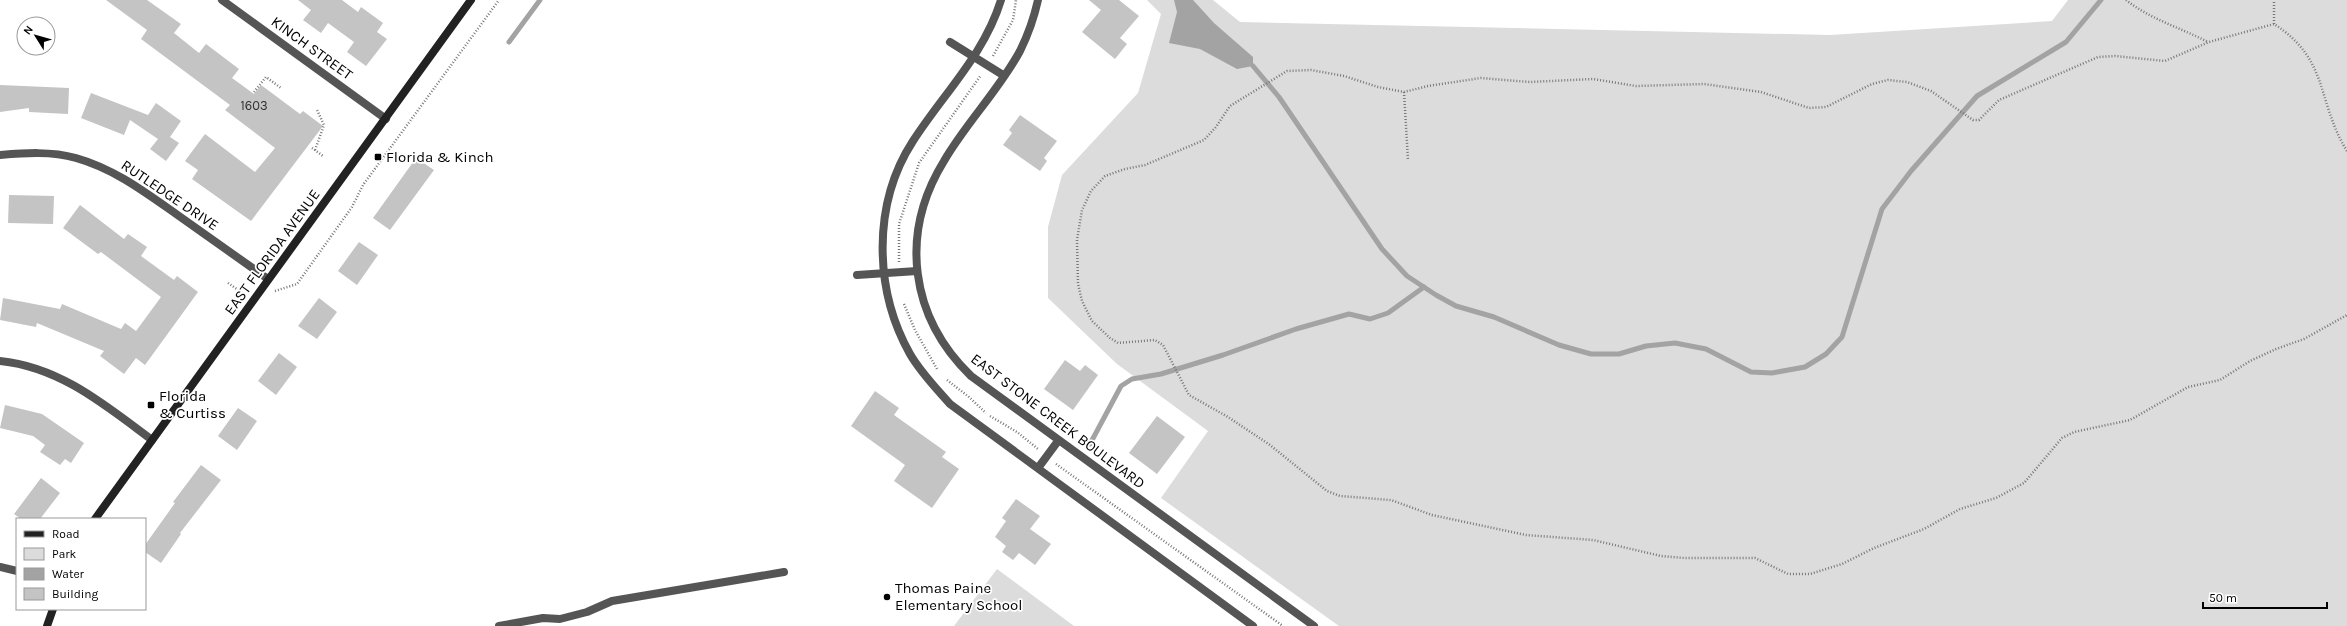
<svg xmlns="http://www.w3.org/2000/svg" width="2347" height="626" font-family="Karla,sans-serif">
<style>
.green{fill:#dcdcdc}
.water{fill:#a3a3a3}
.lines{fill:none;stroke-linecap:round;stroke-linejoin:round}
.stream{stroke:#a3a3a3;stroke-width:5}
.building{fill:#c4c4c4}
.path{stroke:#777;stroke-width:2.5;stroke-dasharray:1 2;stroke-linecap:butt}
.lane{stroke:#555;stroke-width:8}
.street{stroke:#555;stroke-width:8}
.secondary{stroke:#222;stroke-width:8}
.poi-dot{fill:#000;stroke:#fff;stroke-width:1.5}
.labels{text-anchor:middle;stroke-width:3.5;stroke-linejoin:round;paint-order:stroke}
.number-label{font-size:13px;fill:#313131}
.street-label{font-size:15px;fill:#000;stroke:#fff}
.poi-label{font-size:15px;fill:#000;stroke:#fff;text-anchor:start}
</style>
<rect width="100%" height="100%" fill="#fff"/>
<path class="green" d="M1147,0H1213L1240,22L1830,35L2052,21L2068,0H2347V626H1339L1161,498L1208,431L1117,364L1048,298V227L1062,175L1138,93L1161,14Z
M997,569L1074,626H954Z"/>
<path class="water" d="M1174,0H1193L1214,23L1253,57V66L1237,69L1200,49L1169,43L1177,12Z"/>
<g class="lines">
<path class="stream" d="M509,42L540,0
M1253,66L1279,97L1382,249L1407,276L1436,295L1456,306L1494,317L1559,345L1591,354H1619L1646,346L1675,343L1706,349L1751,372L1772,373L1805,367L1826,354L1842,337L1882,209L1911,171L1977,96L2066,42L2101,0
M1090,444L1121,386L1132,379L1161,374L1223,355L1296,329L1349,314L1370,319L1388,313L1424,287"/>
</g>
<path class="building" d="M106,0H147L181,24L174,33L199,53L206,44L239,69L232,78L254,94L261,85L300,114L303,111L323,126L251,221L192,179L198,170L185,161L205,134L255,172L275,148L225,110L230,105L141,39L147,30Z
M298,0H342L358,12L361,7L383,23L377,32L387,39L366,66L347,52L354,42L328,23L321,33L303,20L311,10Z
M1089,0H1119L1139,16L1120,38L1127,44L1115,59L1082,32L1101,10Z
M0,85L69,88L68,114L29,112V108L0,112Z
M91,93L148,115L156,103L181,121L170,137L179,143L166,161L150,149L158,139L130,120L124,135L81,118Z
M1020,115L1057,141L1044,158L1047,161L1040,171L1003,145L1012,133L1009,130Z
M416,158L434,170L390,230L373,218Z
M9,195L54,196L53,224L8,223Z
M80,205L124,239L128,234L147,247L141,256L174,280L177,276L198,292L145,365L136,358L124,374L100,356L104,351L37,323L36,327L0,320L3,298L60,309L62,304L121,329L125,323L136,331L161,297L101,252L98,254L63,228Z
M359,242L378,255L357,285L338,271Z
M319,298L337,312L317,339L298,326Z
M279,353L297,367L276,395L258,381Z
M1065,360L1080,371L1085,365L1098,375L1073,410L1044,389Z
M875,391L899,408L894,415L946,452L942,457L959,469L932,508L894,481L905,465L851,426Z
M5,405L42,414L84,443L71,463L65,459L60,465L40,452L45,445L33,436L0,428Z
M238,408L257,421L237,450L218,436Z
M1157,416L1185,437L1157,474L1129,453Z
M201,465L221,480L180,533L181,534L161,563L145,552V545L175,503L173,502Z
M41,478L60,493L40,519H21L14,514Z
M1016,499L1040,516L1030,529L1051,544L1035,565L1019,553L1013,560L1002,552L1006,546L995,537L1006,521L1002,518Z"/>
<g class="lines">
<path class="path" d="M2126,0C2150,19 2181,28 2208,42
M2274,24V0
M993,56L1013,20L1016,0
M254,92L266,77L281,88
M1404,92L1408,160
M312,148L323,156
M315,150L324,125L317,110
M2347,151C2316,101 2330,60 2274,24L2209,42L2165,61L2115,56L2098,57L1999,100L1979,120H1973L1931,91L1907,82L1888,80L1872,84L1826,107L1809,108L1761,92L1704,84L1636,86L1593,79L1530,82L1481,78L1428,86L1404,92L1378,87L1344,76L1311,70L1287,71L1230,106L1216,127L1204,140L1145,165L1125,169L1105,176L1091,191L1082,210L1077,240L1078,284L1082,301L1092,321L1110,338L1118,343L1155,340L1163,345L1189,395L1228,417L1270,445L1327,491L1340,496L1391,500L1432,515L1526,535L1593,540L1661,556L1684,558H1755L1788,574H1810L1842,564L1874,548L1924,529L1960,509L1996,498L2024,483L2062,438L2074,432L2130,420L2188,387L2220,380L2250,361L2276,349L2304,339L2347,315
M899,262V224L919,163L981,75
M228,283L244,294
M275,291L297,284L352,207L363,185L499,0
M904,304L915,330L937,369
M947,380L969,397L986,413
M990,416L1017,432L1038,449
M1056,464L1283,626"/>
<path class="lane" d="M499,626L543,618L560,619L587,612L612,601L784,572"/>
<path class="street" d="M222,0L386,119
M1001,0C984,55 944,93 913,141C872,204 874,290 910,354C921,373 936,388 950,404L1253,626
M1038,0C1034,18 1028,35 1020,51C999,90 966,123 944,161C899,234 910,317 971,376L1314,626
M950,42L1003,75
M0,155C25,153 51,151 76,158C115,169 146,193 179,216C209,237 238,258 268,279
M857,275L917,271
M0,361C60,367 105,405 152,440
M1038,468L1058,441
M0,567L17,571"/>
<path class="secondary" d="M95,519L471,0
M47,626L53,609"/>
</g>
<g class="poi-dot">
<rect x="374" y="153" width="8" height="8" rx="2"/>
<rect x="147" y="401" width="8" height="8" rx="2"/>
<circle cx="887" cy="597" r="4"/>
</g>
<g class="labels">
<g class="number-label">
<text x="254" y="110">1603</text>
</g>
<g class="street-label">
<text transform="translate(312 48) rotate(36)" y="5">KINCH STREET</text>
<text transform="translate(170 195) rotate(34)" y="5">RUTLEDGE DRIVE</text>
<text transform="translate(272 252) rotate(-54)" y="5">EAST FLORIDA AVENUE</text>
<text transform="translate(1058 421) rotate(37)" y="5">EAST STONE CREEK BOULEVARD</text>
</g>
<g class="poi-label">
<text x="386" y="162">Florida &amp; Kinch</text>
<text x="159" y="401">Florida<tspan x="159" dy="17">&amp; Curtiss</tspan></text>
<text x="895" y="593">Thomas Paine<tspan x="895" dy="17">Elementary School</tspan></text>
</g>
</g>
<rect x="16" y="518" width="130" height="92" fill="#ffffff" stroke="#999999"/>
<rect x="24" y="531" width="20" height="6" fill="#222222" stroke="#999999"/>
<text x="52" y="538" font-size="12" fill="#000000">Road</text>
<rect x="24" y="548" width="20" height="12" fill="#dcdcdc" stroke="#999999"/>
<text x="52" y="558" font-size="12" fill="#000000">Park</text>
<rect x="24" y="568" width="20" height="12" fill="#a3a3a3" stroke="#999999"/>
<text x="52" y="578" font-size="12" fill="#000000">Water</text>
<rect x="24" y="588" width="20" height="12" fill="#c4c4c4" stroke="#999999"/>
<text x="52" y="598" font-size="12" fill="#000000">Building</text>
<g transform="translate(36 36) rotate(307)"><circle r="19" fill="#ffffff" stroke="#999999"/>
<path d="M0-3L7 15L0 10L-7 15Z" fill="#000000"/>
<text y="-6" font-size="11" font-weight="bold" text-anchor="middle" fill="#000000">N</text>
</g>
<path d="M2203 602v6h124v-6" fill="none" stroke="#000000" stroke-width="2"/>
<text x="2209" y="602" font-size="12" fill="#000000" stroke="#ffffff" stroke-width="3" paint-order="stroke">50 m</text>
</svg>
